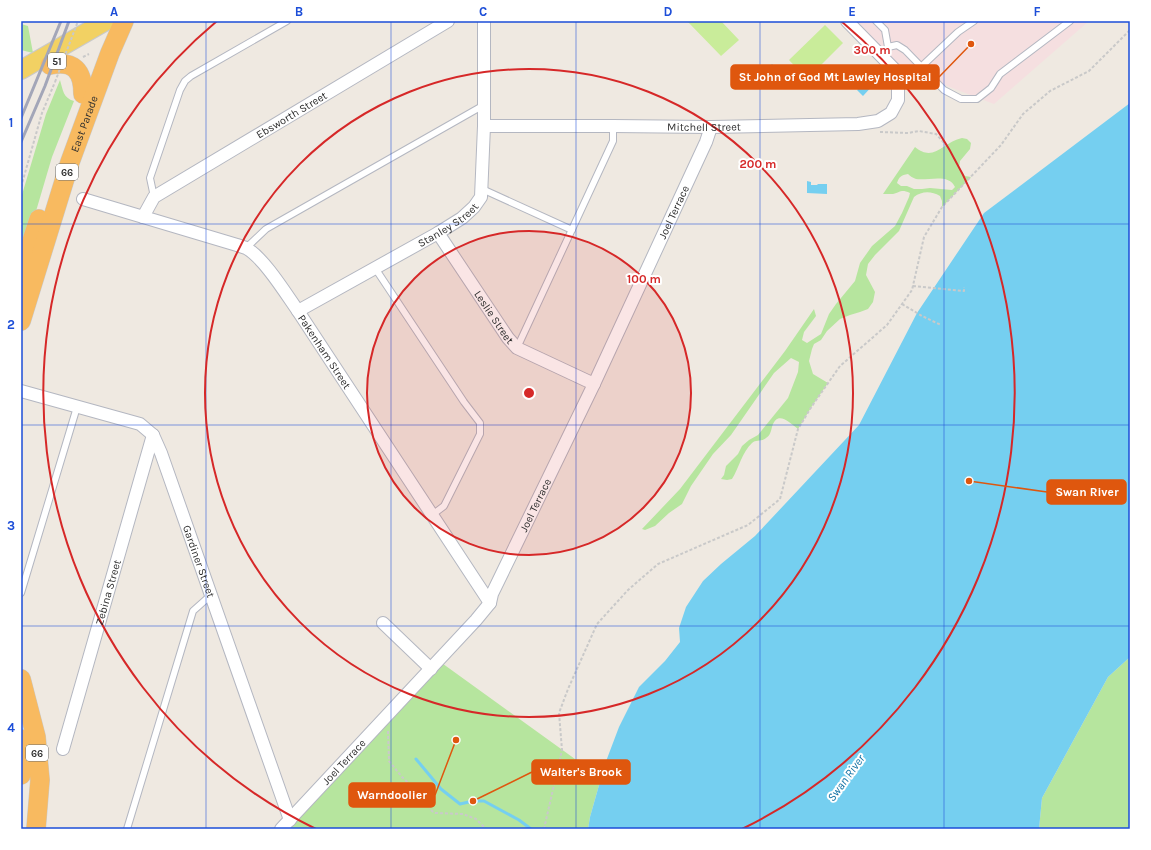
<svg xmlns="http://www.w3.org/2000/svg" width="1151" height="850" font-family="Karla,sans-serif">
<style>
.medical{fill:#f5dfe0}
.green{fill:#b6e59e;fill-rule:evenodd}
.pitch{fill:#c9ec9a}
.water{fill:#75cff0}
.lines{fill:none;stroke-linecap:round;stroke-linejoin:round}
.stream{stroke:#75cff0;stroke-width:3}
.service-casing{stroke:#b4b7c1;stroke-width:8}
.minor-casing{stroke:#b4b7c1;stroke-width:14}
.primary-casing{stroke:#c9c9c9;stroke-width:20}
.trunk-casing{stroke:#c9c9c9;stroke-width:20}
.path{stroke:#c9c9c9;stroke-width:2;stroke-dasharray:3 2;stroke-linecap:butt}
.service{stroke:#fff;stroke-width:6}
.minor{stroke:#fff;stroke-width:12}
.primary{stroke:#f2d163;stroke-width:18}
.trunk{stroke:#f8ba60;stroke-width:19}
.rail{stroke:#a3a6b8;stroke-width:3}
.path-bridge{stroke:#c9c9c9;stroke-width:2;stroke-dasharray:3 2;stroke-linecap:butt}
.grid{fill:none;stroke:#1d4ed8;stroke-width:1;stroke-opacity:0.55}
.ring{fill:none;stroke:#d62828;stroke-width:2}
.labels{text-anchor:middle;stroke-width:4;stroke-linejoin:round;paint-order:stroke}
.shield{fill:#fff;stroke:#6d6d6d;stroke-width:1}
.shield-label{font-size:10px;font-weight:bold;fill:#2e2e2e}
.street-label{font-size:11px;fill:#2e2e2e;stroke:#fff}
.water-label{font-size:12px;font-style:italic;fill:#0d6fa3;stroke:#fff}
.centre{fill:#d62828;stroke:#fff;stroke-width:2}
.ring-label{font-size:12px;text-anchor:middle;font-weight:bold;fill:#d62828;stroke:#fff;stroke-width:4;stroke-linejoin:round;paint-order:stroke}
.leader{fill:none;stroke:#df570e;stroke-width:1.5}
.callout-dot{fill:#df570e;stroke:#fff;stroke-width:1.5}
.callout{fill:#df570e;stroke:#df570e;stroke-width:1.5}
.callout-label{font-size:12px;text-anchor:middle;font-weight:bold;fill:#fff}
.neatline{fill:none;stroke:#1d4ed8;stroke-width:1.5}
.grid-label{font-size:13px;text-anchor:middle;font-weight:bold;fill:#1d4ed8}
</style>
<rect width="100%" height="100%" fill="#efe9e1"/>
<path class="medical" d="M857,21H1089L994,104L900,68Z"/>
<path class="green" d="M21,24L28,26L33,53L21,50Z
M60,80C63,90 63,98 74,101L52,157L21,262V198L46,114Z
M962,138L967,139L971,143L970,149L960,161L959,168L965,176L971,177L942,207V201L940,196C931,191 922,191 914,197L899,231L875,255L868,264L866,275L875,292L873,302L868,309L860,312L850,315L840,319L827,331L821,340L814,344L812,349L809,361L813,374L828,383L812,406L798,429C789,422 777,410 772,427C771,431 770,436 766,438C762,442 756,439 752,443C742,452 739,468 732,479L727,480L721,479L724,475L726,466L738,454L742,446L749,440L758,435L788,398L798,372L799,362L791,358L774,373L731,435L713,454L691,486L682,504L669,513L655,526L645,530L642,529L680,489L785,351L814,309L816,316L804,332L802,340L807,343L821,334L829,314L836,304L855,281L860,263L872,246L895,226L902,213L909,197L910,193C901,189 901,192 893,194C890,194 886,194 883,194L915,147C934,163 943,142 962,138ZM908,174C910,176 913,178 916,179C928,181 949,173 955,187L952,190L930,188L922,189H914L907,186H901L897,183C899,177 901,175 908,174Z
M1130,657V829H1039L1042,798L1108,677Z
M439,661L575,759L605,764L590,817L588,829H281Z"/>
<path class="pitch" d="M689,21H721L739,40L721,56L688,22Z
M825,25L843,43L807,79L789,60Z"/>
<path class="water" d="M772,64L776,68L756,88L752,84L755,81V75L758,72H760V68H763L764,72L768,68L767,67L769,65L770,66Z
M869,78L875,83L863,96L857,90Z
M1130,103V657L1108,677L1042,798L1039,829H588L590,817L605,764L619,727L639,687L665,661L680,642L679,628L686,607L703,581L721,564L755,536L859,425L917,313L984,213Z
M807,181L811,182V185H817L818,184H827V194L807,193Z"/>
<g class="lines">
<path class="stream" d="M416,759L441,789L460,804L473,801H484L519,820L531,829"/>
<g class="service-casing">
<path id="service" d="M876,21L885,30L888,47
M881,56L888,47L897,45L905,50L944,90L961,99H977L991,88L1000,74L1070,21
M922,66L958,32L974,21
M482,189L572,230
M154,197L150,178L180,90L185,81L191,76L287,21
M246,248L266,229L484,105
M375,268L464,402L480,423V434L444,506L432,515
M517,348L613,141V126
M21,593L77,407
M127,829L193,611L211,595"/>
</g>
<g class="minor-casing">
<g id="minor">
<path id="s1" d="M484,126H613L711,127L858,124L878,121L891,113L898,100V84L894,69L847,21"/>
<path id="s2" d="M83,199L237,245C240,246 243,247 246,248C264,258 286,294 298,311L490,603"/>
<path id="s3" d="M143,217L154,197L448,21"/>
<path id="s4" d="M438,233L508,338L517,348L594,384"/>
<path id="s5" d="M298,311L438,233L462,218L474,207L481,197L484,126V21"/>
<path id="s6" d="M21,391L140,424L153,435L161,453L290,820"/>
<path d="M383,623L431,669"/>
<path id="s7" d="M63,749L153,435"/>
<path id="s8" d="M281,829L476,620L490,603L492,594L594,384L706,142L711,127"/>
</g>
</g>
<g class="primary-casing">
<path id="primary" d="M21,70L106,21"/>
</g>
<g class="trunk-casing">
<g id="trunk">
<path d="M50,65C74,60 83,71 83,94"/>
<path d="M21,274L39,219"/>
<path id="s9" d="M21,321L70,162L110,53L124,21"/>
<path d="M21,679L36,737L40,780L36,829"/>
<path d="M21,739L23,758L21,775"/>
</g>
</g>
<path class="path" d="M83,57L89,54
M880,132L908,133L919,131L936,134L946,145
M21,187L42,113L55,82
M913,286L964,291V287
M902,304L922,316L941,325
M388,731L389,761L402,777L423,796L432,811L435,813L463,814L476,819L486,829
M544,829L562,750L559,713L568,689L597,624L628,590L658,564L748,525L780,499L798,429L812,406L840,366L887,325L912,290L924,237L942,207L1001,145L1023,114L1050,91L1089,71L1130,30"/>
<use href="#service" class="service"/>
<use href="#minor" class="minor"/>
<use href="#primary" class="primary"/>
<use href="#trunk" class="trunk"/>
<path class="rail" d="M21,118L61,21
M21,142L45,86L69,21"/>
<path class="path-bridge" d="M55,82L78,21"/>
</g>
<path class="grid" d="M206,21V829M391,21V829M576,21V829M760,21V829M944,21V829M21,224H1130M21,425H1130M21,626H1130"/>
<circle cx="529" cy="393" r="162" fill="#d62828" fill-opacity=".12"/>
<g class="ring">
<circle cx="529" cy="393" r="162"/>
<circle cx="529" cy="393" r="324"/>
<path d="M316 829A485 485 0 0 1 217 21M841 21A485 485 0 0 1 742 829"/>
</g>
<g class="labels">
<g class="shield">
<rect x="48" y="53" width="18" height="16" rx="3"/>
<rect x="56" y="164" width="22" height="16" rx="3"/>
<rect x="26" y="745" width="22" height="16" rx="3"/>
</g>
<g class="shield-label">
<text x="57" y="65">51</text>
<text x="67" y="176">66</text>
<text x="37" y="757">66</text>
</g>
<g class="street-label">
<text dy="4" stroke="none"><textPath href="#s3" startOffset="183">Ebsworth Street</textPath></text>
<text dy="4" stroke="none"><textPath href="#s9" startOffset="207">East Parade</textPath></text>
<text dy="4" stroke="none"><textPath href="#s1" startOffset="220">Mitchell Street</textPath></text>
<text dy="4" stroke="none"><textPath href="#s8" startOffset="740">Joel Terrace</textPath></text>
<text dy="4" stroke="none"><textPath href="#s5" startOffset="173">Stanley Street</textPath></text>
<text dy="4" stroke="none"><textPath href="#s4" startOffset="101">Leslie Street</textPath></text>
<text dy="4" stroke="none"><textPath href="#s2" startOffset="301">Pakenham Street</textPath></text>
<text dy="4" stroke="none"><textPath href="#s8" startOffset="416">Joel Terrace</textPath></text>
<text dy="4" stroke="none"><textPath href="#s6" startOffset="275">Gardiner Street</textPath></text>
<text dy="4" stroke="none"><textPath href="#s7" startOffset="163">Zebina Street</textPath></text>
<text dy="4" stroke="none"><textPath href="#s8" startOffset="92">Joel Terrace</textPath></text>
</g>
<g class="water-label">
<text transform="translate(846 778) rotate(-54)" y="4">Swan River</text>
</g>
</g>
<circle cx="529" cy="393" r="6" class="centre"/>
<g class="ring-label">
<text x="872" y="54">300 m</text>
<text x="758" y="168">200 m</text>
<text x="644" y="283">100 m</text>
</g>
<path class="leader" d="M971 44L939 77M969 481L1047 492M473 801L532 772M456 740L435 795"/>
<g class="callout-dot">
<circle cx="971" cy="44" r="4"/>
<circle cx="969" cy="481" r="4"/>
<circle cx="473" cy="801" r="4"/>
<circle cx="456" cy="740" r="4"/>
</g>
<g class="callout">
<rect x="731" y="65" width="208" height="24" rx="4"/>
<rect x="1047" y="480" width="79" height="24" rx="4"/>
<rect x="532" y="760" width="98" height="24" rx="4"/>
<rect x="349" y="783" width="86" height="24" rx="4"/>
</g>
<g class="callout-label">
<text x="835" y="81">St John of God Mt Lawley Hospital</text>
<text x="1087" y="496">Swan River</text>
<text x="581" y="776">Walter's Brook</text>
<text x="392" y="799">Warndoolier</text>
</g>
<rect width="1151" height="850" fill="none" stroke="#ffffff" stroke-width="44"/>
<rect x="22" y="22" width="1107" height="806" class="neatline"/>
<g class="grid-label">
<text x="114" y="16">A</text>
<text x="299" y="16">B</text>
<text x="483" y="16">C</text>
<text x="668" y="16">D</text>
<text x="852" y="16">E</text>
<text x="1037" y="16">F</text>
<text x="11" y="127">1</text>
<text x="11" y="329">2</text>
<text x="11" y="530">3</text>
<text x="11" y="732">4</text>
</g>
</svg>
